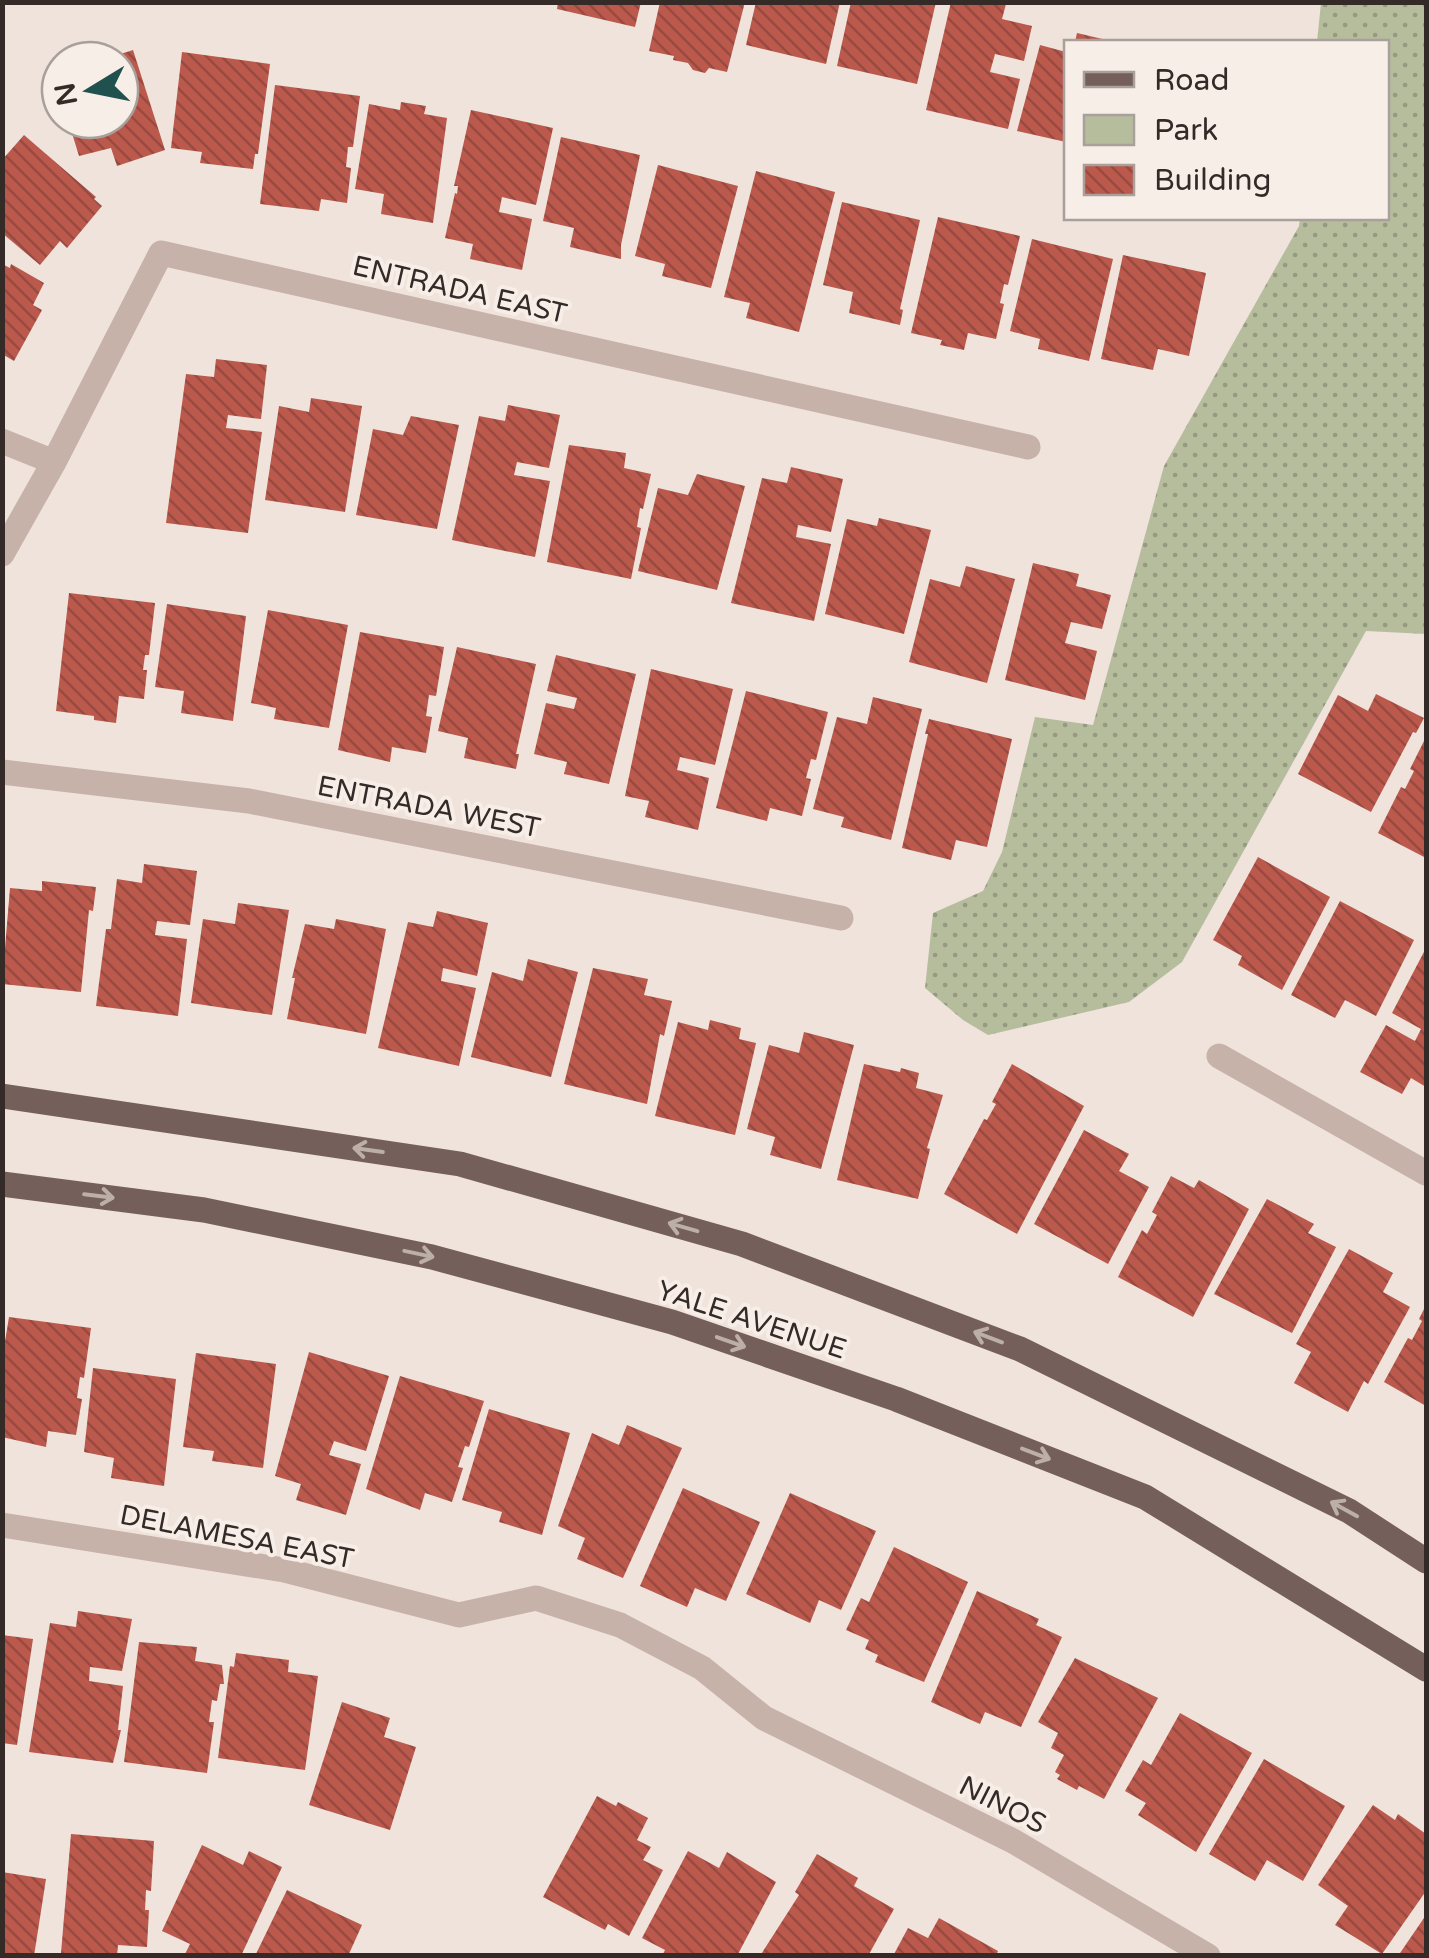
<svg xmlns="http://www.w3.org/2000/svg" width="1429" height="1958" font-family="'Varela Round',sans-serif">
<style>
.green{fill:url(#green-dots)}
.building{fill:url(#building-back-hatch)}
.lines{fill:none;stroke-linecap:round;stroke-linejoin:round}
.minor{stroke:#c6b2a8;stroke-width:25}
.major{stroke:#745f5a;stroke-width:25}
.oneway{stroke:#bcaea8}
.labels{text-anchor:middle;stroke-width:8;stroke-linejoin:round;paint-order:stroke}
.street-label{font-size:28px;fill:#342a28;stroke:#f7eee7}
</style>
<defs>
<pattern id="green-dots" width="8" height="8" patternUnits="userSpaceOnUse" patternTransform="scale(2.5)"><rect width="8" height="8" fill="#b6bd9d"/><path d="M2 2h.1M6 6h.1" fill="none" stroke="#959a80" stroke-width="1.8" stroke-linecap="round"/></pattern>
<pattern id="building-back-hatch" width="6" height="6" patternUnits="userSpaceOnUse" patternTransform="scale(2.5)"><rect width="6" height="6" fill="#bb594d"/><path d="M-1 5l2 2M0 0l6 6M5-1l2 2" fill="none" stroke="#994a40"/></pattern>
</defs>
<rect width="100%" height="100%" fill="#efe3db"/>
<path class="green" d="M1321,3H1426V634L1366,631L1182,962L1129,1002L988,1035L963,1020L925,988L933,913L983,891L1002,852L1035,717L1093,725L1164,466L1299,226L1300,218H1386V42H1317Z"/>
<path class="building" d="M558,2H641L635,27L557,9Z
M660,2H745L727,72L709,68L705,73L693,70L688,63L673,60L674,56L649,51Z
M756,2H840L826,64L746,45Z
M851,2H936L917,84L837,66Z
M951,2L1006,4L1002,19L1032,26L1024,61L995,54L990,72L1020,79L1008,129L926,110Z
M1077,33L1111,41V42H1075Z
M1040,45L1066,52V142L1017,131Z
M133,50L165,150L117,166L111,148L79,156L68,120H120V60L105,59Z
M182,52L270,64L258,154H255L253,169L200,163L202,152L171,148Z
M275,85L360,96L353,147H348L346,167L351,168L347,203L321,199L319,211L260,204Z
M401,102L426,106L424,114L447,118L433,223L381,214L384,194L355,189L369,104L400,110Z
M471,110L553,128L536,205L502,197L499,212L532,219L522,270L470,259L473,244L445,238L455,193L457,194L458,186H454Z
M24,135L96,197L94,199L102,206L67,248L60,241L40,265L2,233V160Z
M561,137L640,155L621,245V259L570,247L574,228L543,221Z
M658,165L738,186L711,288L662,276L665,264L635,256Z
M756,171L835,192L799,332L746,318L750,303L724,297Z
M842,202L920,220L900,309L903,310L900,325L849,313L853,292L823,285Z
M938,217L1020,236L1008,285L1004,284L1000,303L1004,304L996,339L968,333L964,350L940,345L942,340L911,333Z
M1032,239L1113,259L1089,361L1038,349L1040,339L1010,331Z
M1123,255L1206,273L1189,356L1158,349L1153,370L1101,359Z
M2,264L10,268L11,264L44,283L33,305L42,310L14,361L2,354Z
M216,359L267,365L261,419L228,415L226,428L262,432L248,533L166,523L186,374L214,377Z
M311,398L362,406L345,512L265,500L279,406L309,412Z
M508,405L560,415L549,468L517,462L514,475L550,481L535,557L452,540L479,416L505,421Z
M411,416L459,425L437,529L356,515L373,429L403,435Z
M569,445L626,453L624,468L651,474L643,509L640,508L637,527L641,528L631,579L547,562Z
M791,467L843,479L831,532L798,525L796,537L831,544L814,621L731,603L762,478L787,483Z
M697,474L745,486L717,590L638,571L658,488L688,495Z
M879,518L931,530L904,634L825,614L847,519L877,526Z
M1033,563L1079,574L1076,586L1111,595L1102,629L1071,622L1065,643L1097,651L1085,700L1005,680Z
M966,566L1015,579L987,683L909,662L930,579L960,587Z
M69,593L155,603L149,655H145L143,670H147L144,699L119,696L116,723L94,720V716L56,711Z
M167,604L246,616L233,721L181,713L184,691L155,687Z
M268,610L348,625L329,728L274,719L276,708L251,703Z
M360,632L444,647L436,696L429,695L426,716L432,717L426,753L392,747L390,762L338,750Z
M457,647L536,664L516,754H519L516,769L464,758L468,738L438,731Z
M556,655L636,674L609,784L564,774L567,762L534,754L546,703L574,709L577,698L547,691Z
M651,669L733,689L715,765L680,757L677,770L709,778L698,830L645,817L649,801L625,796Z
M746,691L828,712L816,760L811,759L806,778L811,779L802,816L770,808L767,821L716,808Z
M1376,694L1424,718L1416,733L1413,732L1371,812L1298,774L1338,695L1368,711Z
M873,697L922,709L891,840L841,827L844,817L813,809L837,717L867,724Z
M929,719L1012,739L987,847L956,840L951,860L902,848L928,734H925Z
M1426,737V858L1378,833L1401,787L1405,789L1414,771L1410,769Z
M1258,857L1330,897L1282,990L1238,965L1242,956L1213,940Z
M144,864L197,871L190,925L157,921L155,935L187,939L178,1016L96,1006L106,929H111L117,879L142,883Z
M42,881L96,887L93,911L89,910L81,992L2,984L10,888L42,891Z
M1340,901L1414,940L1376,1016L1345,1000L1335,1018L1291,995Z
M238,903L289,910L272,1015L191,1003L203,919L235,924Z
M437,911L488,923L477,976L443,968L441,981L476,988L459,1066L378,1048L408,922L433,927Z
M336,919L386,929L366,1034L287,1019L295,978H292L305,924L334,929Z
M1426,948V1087L1411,1078L1402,1094L1360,1072L1386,1025L1415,1041L1421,1029L1392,1013Z
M528,959L578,972L551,1077L471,1057L492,972L523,981Z
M593,968L648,979L644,995L672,1001L664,1036L660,1034L647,1104L564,1084Z
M710,1020L741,1028L739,1039L756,1043L735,1135L655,1116L678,1022L708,1030Z
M804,1032L854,1045L821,1169L770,1155L775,1137L747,1129L769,1045L799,1053Z
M864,1064L900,1072L901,1068L919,1073L916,1088L943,1095L927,1148L930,1149L918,1199L837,1180Z
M1012,1064L1084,1106L1017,1234L944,1194L984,1119L987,1120L996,1104L992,1102Z
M1084,1130L1129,1154L1119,1171L1149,1187L1108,1264L1034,1224Z
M1171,1176L1194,1188L1199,1180L1249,1209L1193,1317L1118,1277L1142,1230L1147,1234L1157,1215L1152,1212Z
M1267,1199L1314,1224L1308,1233L1336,1247L1292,1333L1214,1294Z
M1349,1249L1393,1273L1383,1292L1410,1307L1368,1384L1364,1381L1348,1412L1294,1383L1311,1352L1296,1344Z
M1426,1305V1406L1384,1382L1408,1338L1412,1340L1422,1321L1419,1319Z
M9,1317L91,1328L84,1378L80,1377L77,1398L82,1399L76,1435L48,1431L46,1447L2,1437V1360Z
M309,1352L389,1376L366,1451L334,1441L329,1455L361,1464L346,1515L296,1500L301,1484L275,1476Z
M196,1353L276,1364L263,1468L212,1461L214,1451L183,1447Z
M93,1368L176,1379L164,1486L111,1478L114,1458L84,1452Z
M400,1376L484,1401L469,1447L465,1446L458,1467L463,1468L452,1502L425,1493L420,1510L366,1489Z
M489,1409L570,1433L542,1535L499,1522L502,1512L462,1500Z
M627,1425L682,1448L623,1578L577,1559L585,1538L558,1526L592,1433L619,1445Z
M683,1488L760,1522L726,1601L695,1588L687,1607L640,1586Z
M790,1493L876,1531L841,1610L819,1600L810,1623L746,1594Z
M894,1547L968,1582L924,1682L875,1662L878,1655L865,1649L869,1640L846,1630L861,1598L869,1602Z
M977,1591L1039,1619L1036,1625L1062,1637L1021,1727L985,1712L980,1724L931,1702Z
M78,1611L132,1619L122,1671L90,1667L89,1681L123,1686L118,1730H121L113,1763L29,1752L50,1623L76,1627Z
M2,1635L33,1639L17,1745L2,1743Z
M139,1642L197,1647L195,1661L222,1665L224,1684H220L217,1701L212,1700L209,1722H214L207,1773L124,1762Z
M236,1653L289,1660L288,1672L318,1676L305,1770L218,1758L230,1666L234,1667Z
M1075,1658L1158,1698L1104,1799L1079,1786L1077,1790L1057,1779L1060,1775L1055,1772L1064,1755L1051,1748L1058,1733L1038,1722Z
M342,1702L390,1718L384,1737L416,1747L390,1830L309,1805Z
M1180,1713L1252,1753L1196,1852L1138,1815L1146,1803L1125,1791L1143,1760L1151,1765Z
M1264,1759L1345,1806L1303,1881L1267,1860L1255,1881L1209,1854Z
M597,1796L616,1806L618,1802L648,1818L637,1840L651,1847L643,1860L663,1870L629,1936L608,1924L605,1930L543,1897Z
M1373,1805L1395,1820L1398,1814L1426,1834V1891L1382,1954L1335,1925L1348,1906L1318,1885Z
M71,1834L154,1841L151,1891L146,1890L145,1910H149L147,1947L118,1945L117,1956L61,1953Z
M202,1845L243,1865L249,1851L282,1867L241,1956H189L185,1954L190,1944L162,1931Z
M688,1851L719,1868L727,1852L776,1882L737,1956H662L665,1950L642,1938Z
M817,1854L858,1878L854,1886L894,1909L868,1956H760L799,1895L795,1892Z
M2,1872L46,1879L34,1956H2Z
M287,1890L362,1925L348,1956H255Z
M1426,1915V1956H1398Z
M939,1918L998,1951L996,1956H893L908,1928L928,1938Z"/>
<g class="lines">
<path class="minor" d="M2,441L54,462
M2,554L54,462L161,253L1028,447
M2,772L249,801L841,918
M1219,1056L1426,1173
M2,1525L284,1570L459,1615L536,1598L620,1625L702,1668L764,1718L1013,1841L1208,1956"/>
<path class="major" d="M2,1096L460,1164L742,1244L1020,1349L1349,1511L1426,1561
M2,1184L204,1210L432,1257L672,1322L896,1399L1145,1497L1426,1669"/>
</g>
<defs><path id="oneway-shaft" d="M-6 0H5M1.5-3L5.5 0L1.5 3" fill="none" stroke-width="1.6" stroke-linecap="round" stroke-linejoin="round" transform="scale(2.5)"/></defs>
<g class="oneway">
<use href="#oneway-shaft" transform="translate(368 1150) rotate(-172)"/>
<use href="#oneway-shaft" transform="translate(99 1196) rotate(7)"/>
<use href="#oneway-shaft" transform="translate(683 1227) rotate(-164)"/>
<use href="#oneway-shaft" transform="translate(419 1254) rotate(12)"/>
<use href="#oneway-shaft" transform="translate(988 1337) rotate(-159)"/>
<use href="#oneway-shaft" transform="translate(731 1342) rotate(19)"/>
<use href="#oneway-shaft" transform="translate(1036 1454) rotate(21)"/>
<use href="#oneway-shaft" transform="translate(1344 1509) rotate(-151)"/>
</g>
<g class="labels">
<g class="street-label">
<text transform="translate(460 289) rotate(13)" y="10">ENTRADA EAST</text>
<text transform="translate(429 806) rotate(11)" y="10">ENTRADA WEST</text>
<text transform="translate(752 1319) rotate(18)" y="10">YALE AVENUE</text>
<text transform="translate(237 1536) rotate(11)" y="10">DELAMESA EAST</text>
<text transform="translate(1003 1804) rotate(27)" y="10">NINOS</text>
</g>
</g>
<rect width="1429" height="1958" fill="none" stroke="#342a28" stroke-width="10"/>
<rect x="1064" y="40" width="325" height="180" fill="#f7eee7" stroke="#a9a09b" stroke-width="2.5"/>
<rect x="1084" y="72" width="50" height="15" fill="#745f5a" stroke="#a9a09b" stroke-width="2.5"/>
<text x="1154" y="90" font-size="30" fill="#342a28">Road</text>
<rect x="1084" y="115" width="50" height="30" fill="#b6bd9d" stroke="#a9a09b" stroke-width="2.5"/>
<text x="1154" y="140" font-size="30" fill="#342a28">Park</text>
<rect x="1084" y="165" width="50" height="30" fill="url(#building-back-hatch)" stroke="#a9a09b" stroke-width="2.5"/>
<text x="1154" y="190" font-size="30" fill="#342a28">Building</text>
<g transform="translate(90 90) rotate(260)"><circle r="48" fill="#f7eee7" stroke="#a9a09b" stroke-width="2.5"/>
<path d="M0-8L18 38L0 25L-18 38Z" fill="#21514e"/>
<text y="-15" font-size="28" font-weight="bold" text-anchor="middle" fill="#342a28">N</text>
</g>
</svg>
